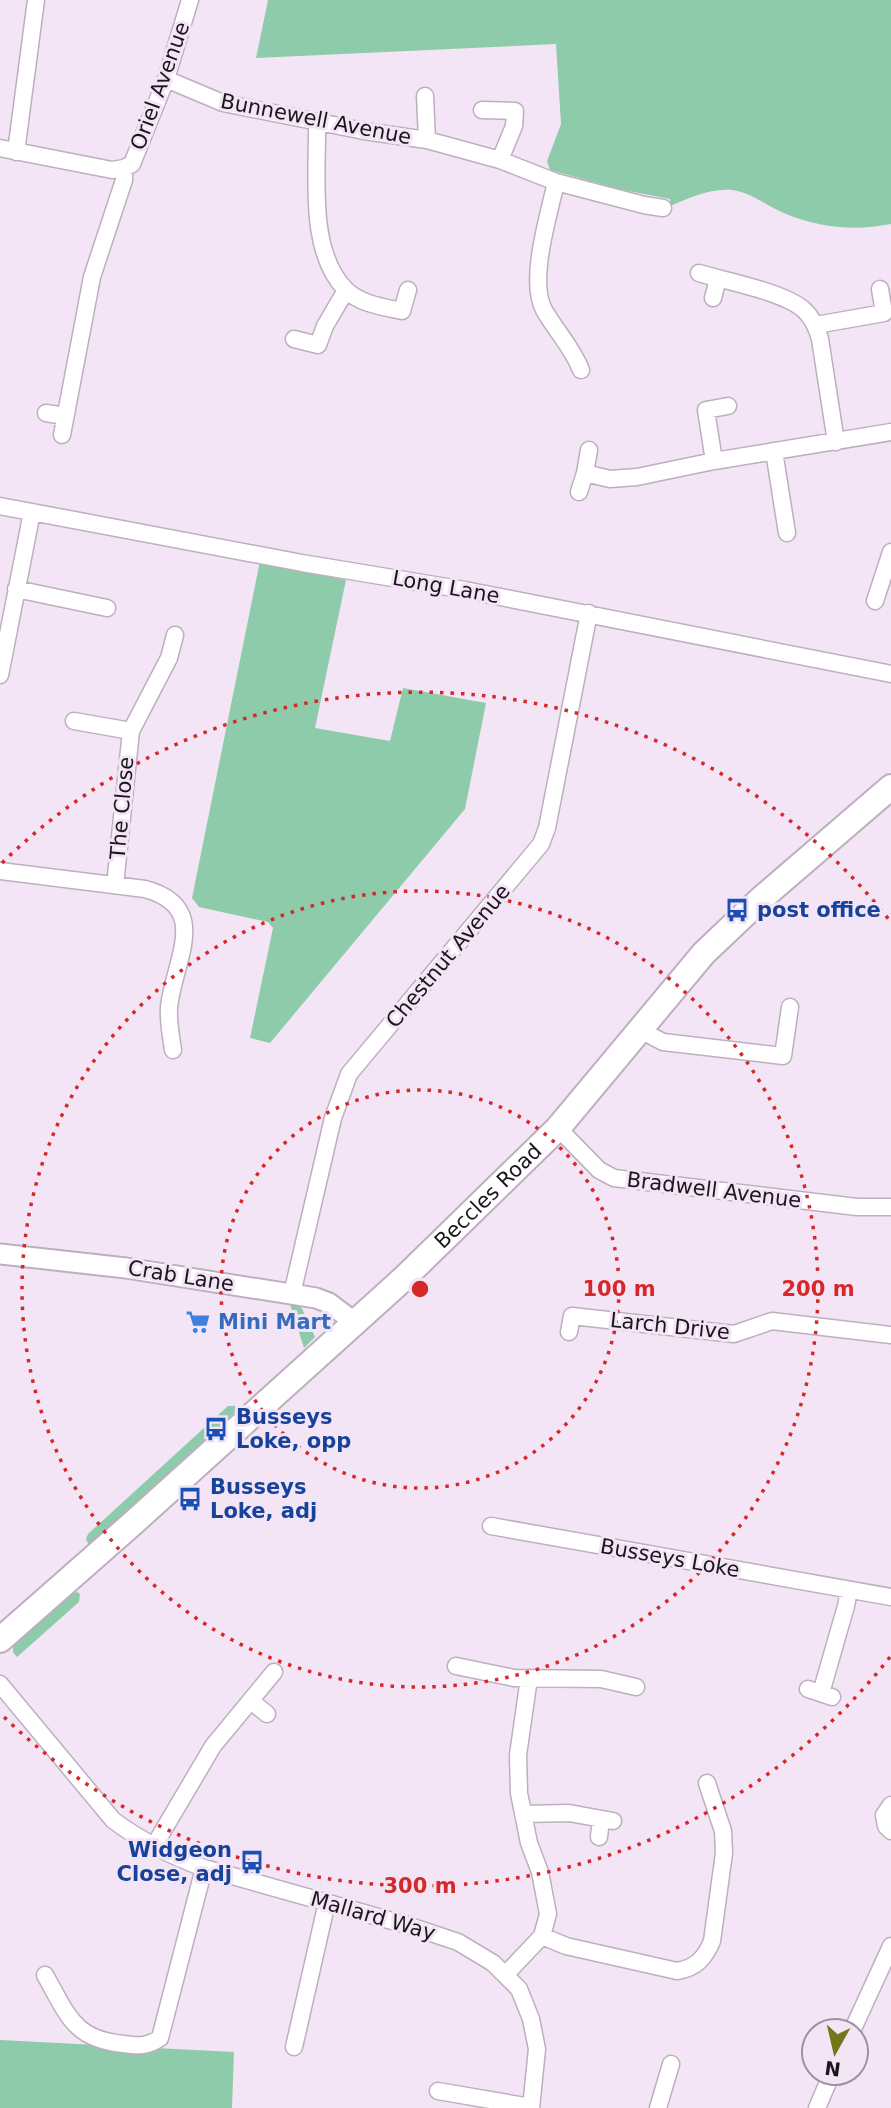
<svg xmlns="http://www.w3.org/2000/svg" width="891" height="2108" font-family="'DejaVu Sans',sans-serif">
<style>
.green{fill:#8ecbaa}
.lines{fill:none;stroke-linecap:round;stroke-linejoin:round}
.minor-casing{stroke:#bdafbf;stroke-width:19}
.tertiary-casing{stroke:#bdafbf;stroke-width:23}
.trunk-casing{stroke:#bdafbf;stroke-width:28}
.minor{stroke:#fff;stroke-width:16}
.tertiary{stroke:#fff;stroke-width:19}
.trunk{stroke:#fff;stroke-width:24}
.ring{fill:none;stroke:#d62828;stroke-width:3.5;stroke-dasharray:3.5 7}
.labels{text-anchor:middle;stroke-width:6;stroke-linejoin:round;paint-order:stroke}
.street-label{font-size:21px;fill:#1b161b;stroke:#f4e5f6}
.transit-label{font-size:21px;font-weight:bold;fill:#164399;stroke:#f4e5f6;text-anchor:start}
.shop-label{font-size:21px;font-weight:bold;fill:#366cbe;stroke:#f4e5f6;text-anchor:start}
.centre{fill:#d62828;stroke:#f4e5f6;stroke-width:3.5}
.ring-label{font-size:21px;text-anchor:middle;font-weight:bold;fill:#d62828;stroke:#f4e5f6;stroke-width:6;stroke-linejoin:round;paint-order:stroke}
</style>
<rect width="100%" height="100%" fill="#f4e5f6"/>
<path class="green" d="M268,0H891V224C855,231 820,228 786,214C768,207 751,192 732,190C710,188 689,198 670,206V199L623,190L550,170L547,161L561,124L556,44L256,58Z
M260,561L346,580L315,728L390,741L403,688L486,703L465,809L270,1043L250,1038L273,928L268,922L199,907L192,898Z
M289,1301L299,1302L315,1337L304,1348Z
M228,1406H236L239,1408L89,1546L86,1539L88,1534Z
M77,1592L80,1594L79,1602L17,1657L13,1652V1645L73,1593Z
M0,2040L234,2052L232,2108H0Z"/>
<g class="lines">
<g class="minor-casing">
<path id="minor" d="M166,79L223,103L364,131L427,140L500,160L556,182L644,205L663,208
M425,96L427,140
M482,110L515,111L514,126L500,160
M317,122C318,173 307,251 346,290C360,304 384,307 402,311L408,290
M0,148L112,170L124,168L132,164L166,79L190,0
M16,152L36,0
M556,182C549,215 528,280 544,310C556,331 572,347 581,370
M699,273C725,281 785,292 804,310C812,317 817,328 820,339L836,442
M713,298L718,279
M816,325L884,313L880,289
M294,339L318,345L325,326L346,290
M46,413L65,416
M62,435L92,277L124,180V168
M774,451L787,533
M714,461L706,410L728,406
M585,473L589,450
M579,492L585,473L610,479L637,477L714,461L891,432
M0,506L302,563L465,590L891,674
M16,589L107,608
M875,601L891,552
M0,675L32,512
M74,721L131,731
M0,871L145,889C212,907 174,960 169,1007C168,1022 171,1036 173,1050
M115,885L131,731L169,658L175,635
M640,1030L663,1042L783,1056L790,1007
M558,1128L599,1170L614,1178L857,1207H891
M292,1294L333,1118L349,1074L541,844L547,828L589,613
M569,1332L572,1316L734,1334L772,1321L891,1335
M491,1526L891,1597
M456,1666L514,1678L601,1679L636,1687
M0,1684L113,1820C141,1841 171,1856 204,1868L410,1926L458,1942L493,1963L519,1989L531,2019L537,2049L531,2108
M808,1689L832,1697
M821,1693L846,1606L849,1590
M251,1701L267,1714
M891,1805L884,1815L886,1826L891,1831
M523,1814L569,1813L613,1821
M599,1837L601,1819
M154,1846L213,1746L274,1672
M542,1936L566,1946L677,1971C696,1968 705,1958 712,1941L724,1853L723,1831L707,1783
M506,1974L542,1936L548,1914L540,1872L529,1843L519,1793L518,1755L529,1678
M45,1975C68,2015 73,2039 123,2044C138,2046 147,2047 160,2038L204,1868
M852,2031L891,1946
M294,2047L327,1902
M438,2091L531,2107
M658,2108L671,2064
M817,2108L832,2073"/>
</g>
<g class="tertiary-casing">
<path id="tertiary" d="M0,1254L126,1268L316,1298L329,1303L354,1322"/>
</g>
<g class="trunk-casing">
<g id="trunk">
<path id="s1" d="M0,1640L133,1523L402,1280L558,1128L704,953L762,898L891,787"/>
</g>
</g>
<use href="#minor" class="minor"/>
<use href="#tertiary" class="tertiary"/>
<use href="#trunk" class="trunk"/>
</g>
<g class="ring">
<circle cx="420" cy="1289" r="199"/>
<circle cx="420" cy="1289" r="398"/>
<path d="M890 1657A597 597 0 0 1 2 1715M2 863A597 597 0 0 1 890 921"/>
</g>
<defs>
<g id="bus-bare" transform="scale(1.89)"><path d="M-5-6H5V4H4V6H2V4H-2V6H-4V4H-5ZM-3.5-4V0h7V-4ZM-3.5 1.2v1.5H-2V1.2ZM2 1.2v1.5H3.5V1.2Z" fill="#1a4fb4" stroke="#f4e5f6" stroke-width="2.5" paint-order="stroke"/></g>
<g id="supermarket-bare" transform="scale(1.89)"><path d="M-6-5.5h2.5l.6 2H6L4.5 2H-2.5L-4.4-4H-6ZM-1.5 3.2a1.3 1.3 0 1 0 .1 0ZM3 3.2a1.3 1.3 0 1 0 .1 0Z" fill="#3f7fe0" stroke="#f4e5f6" stroke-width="2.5" paint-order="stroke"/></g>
</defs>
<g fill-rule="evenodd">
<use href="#bus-bare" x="737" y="910"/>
<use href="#supermarket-bare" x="198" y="1322"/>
<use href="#bus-bare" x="216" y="1429"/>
<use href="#bus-bare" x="190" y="1499"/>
<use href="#bus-bare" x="252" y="1862"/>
</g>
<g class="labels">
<g class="street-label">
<text transform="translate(160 86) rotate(-70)" y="7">Oriel Avenue</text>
<text transform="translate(316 119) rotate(11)" y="7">Bunnewell Avenue</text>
<text transform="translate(446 587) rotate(10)" y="7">Long Lane</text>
<text transform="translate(122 808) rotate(-85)" y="7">The Close</text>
<text transform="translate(448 956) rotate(-50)" y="7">Chestnut Avenue</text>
<text transform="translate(714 1190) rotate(7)" y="7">Bradwell Avenue</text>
<text dy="7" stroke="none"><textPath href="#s1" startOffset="660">Beccles Road</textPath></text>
<text transform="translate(181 1276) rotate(9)" y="7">Crab Lane</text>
<text transform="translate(670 1326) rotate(6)" y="7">Larch Drive</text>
<text transform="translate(670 1558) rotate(10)" y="7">Busseys Loke</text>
<text transform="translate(373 1916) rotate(16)" y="7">Mallard Way</text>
</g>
<g class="transit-label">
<text x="757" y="917">post office</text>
<text x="236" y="1424">Busseys<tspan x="236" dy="24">Loke, opp</tspan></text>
<text x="210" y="1494">Busseys<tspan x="210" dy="24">Loke, adj</tspan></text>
<text x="232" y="1857" text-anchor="end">Widgeon<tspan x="232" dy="24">Close, adj</tspan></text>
</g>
<g class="shop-label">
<text x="218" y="1329">Mini Mart</text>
</g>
</g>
<circle cx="420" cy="1289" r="10" class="centre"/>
<g class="ring-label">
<text x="619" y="1296">100 m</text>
<text x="818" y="1296">200 m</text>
<text x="420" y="1893">300 m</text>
</g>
<g transform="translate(835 2052) rotate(188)"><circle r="33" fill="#f4e5f6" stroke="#9d929e" stroke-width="2"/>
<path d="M0-5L12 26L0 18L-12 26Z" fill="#75751b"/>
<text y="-10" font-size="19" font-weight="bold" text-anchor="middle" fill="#1b161b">N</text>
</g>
</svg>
